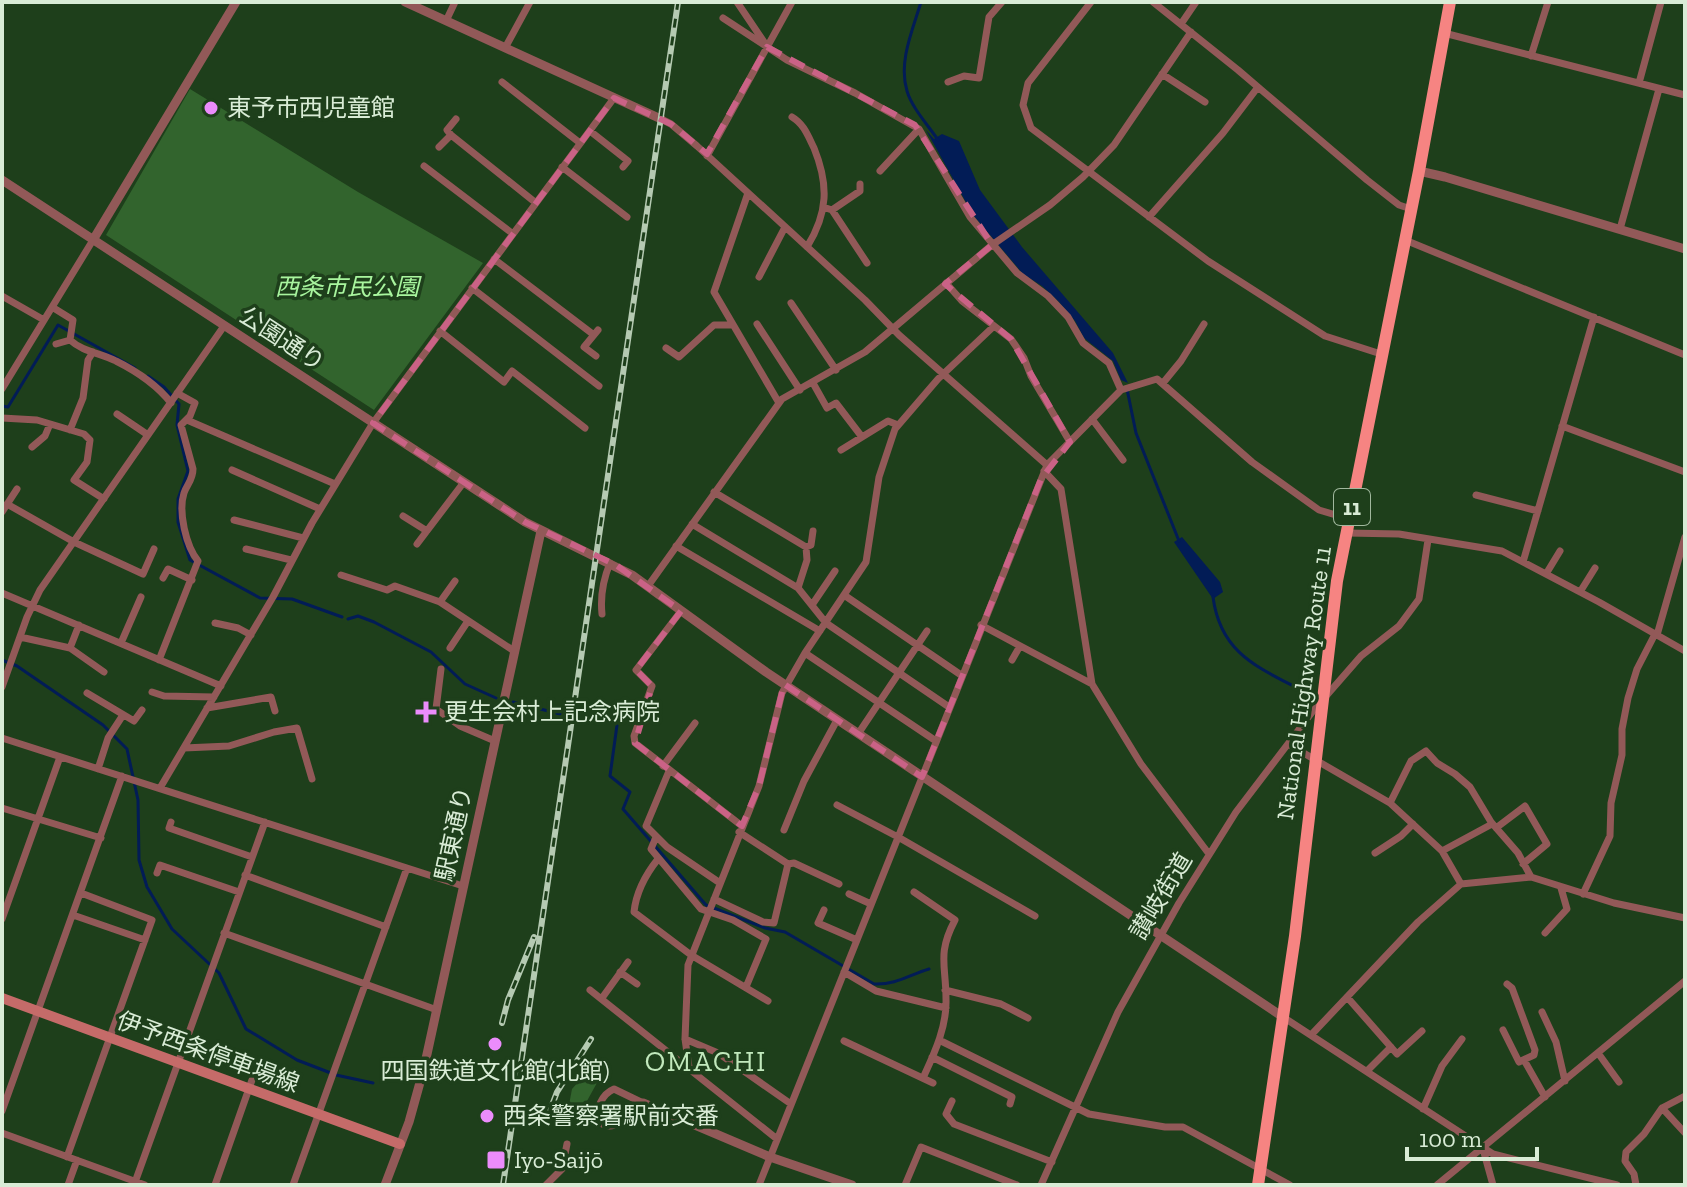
<svg xmlns="http://www.w3.org/2000/svg" width="1687" height="1187" font-family="'Zilla Slab','Noto Sans JP',serif">
<style>
.green{fill:#32642d}
.water{fill:#021c56}
.lines{fill:none;stroke-linecap:round;stroke-linejoin:round}
.stream{stroke:#021c56;stroke-width:3}
.minor{stroke:#925958;stroke-width:7}
.tertiary{stroke:#925958;stroke-width:9}
.secondary{stroke:#c56b69;stroke-width:10}
.trunk{stroke:#f68482;stroke-width:12}
.rail-casing{stroke:#b5cab2;stroke-width:6}
.rail{stroke:#1e3f1b;stroke-width:3;stroke-dasharray:9;stroke-linecap:butt}
.marked{fill:none;stroke:#ca6286;stroke-width:6;stroke-dasharray:16 10;stroke-linejoin:round}
.poi-dot{fill:#eb8cfb;stroke:#1e3f1b;stroke-width:3}
.labels{text-anchor:middle;stroke-width:7;stroke-linejoin:round;paint-order:stroke}
.shield{fill:#1e3f1b;stroke:#a1b89e;stroke-width:2}
.shield-label{font-size:22px;font-weight:bold;fill:#d9ecd6}
.poi-label{font-size:24px;fill:#d9ecd6;stroke:#1e3f1b;text-anchor:start}
.park-label{font-size:24px;font-style:italic;fill:#a8f59e;stroke:#1e3f1b}
.street-label{font-size:24px;fill:#d9ecd6;stroke:#1e3f1b}
.quarter-label{font-size:28px;letter-spacing:2px;fill:#c2e9bd;stroke:#1e3f1b}
</style>
<rect width="100%" height="100%" fill="#1e3f1b"/>
<path class="green" d="M190,89L358,192L483,263L374,410L106,235Z
M589,1070L597,1073L598,1081L582,1110L577,1111L569,1105L572,1089Z"/>
<path class="water" d="M926,130L934,139L942,134L959,141L980,190L1022,247L1113,353L1128,383L1121,380L1113,361L1084,338L1075,321L1059,302L1042,286L1023,274L973,215Z
M1182,537L1220,582L1223,592L1213,599L1174,542Z"/>
<g class="lines">
<path class="stream" d="M921,2C913,29 898,62 907,91C912,108 928,125 938,140
M148,376L164,387L179,404L177,425L188,471L178,499V522L190,560L260,598L292,599L342,617
M1127,389L1136,433L1179,541
M2,406L8,407L58,325L135,368
M1213,597C1221,658 1264,669 1312,696
M348,619L358,616L374,622L431,652L465,684L496,698
M2,660L17,666L103,725L127,749L138,800L139,860L147,887L172,929L219,973L246,1029L297,1060L336,1075L373,1083
M513,702L560,714
M615,720L617,725L610,776L630,792L623,809L706,905L765,928L785,932L874,984C896,985 909,975 929,969"/>
<path class="minor" d="M737,2L764,42
M1091,2L1028,83L1023,105L1031,128L1208,261L1325,336L1381,354
M1153,2L1238,70L1367,180L1399,205L1411,209
M723,18L787,60L855,93L919,129L970,217L1017,273L1048,296L1068,317L1083,343L1109,363L1121,390
M446,21L455,2
M1181,24L1196,2
M1444,33L1685,95
M505,48L530,2
M1531,56L1548,2
M1162,74L1205,102
M502,82L580,143
M948,82L964,76L979,78L989,17L1002,2
M1639,83L1661,2
M792,117C804,124 808,136 814,148C829,185 828,213 807,247
M456,119L447,130L451,135L536,203
M661,119L671,124L697,146L865,300L899,335L1047,465
M590,131L628,161L623,167
M439,147L451,135
M707,156L792,2
M424,166L513,234
M562,167L627,217
M880,171L919,129
M748,193L714,292L779,403
M823,207L832,210L867,263
M832,210L860,191V184
M1149,217L1223,133L1258,87
M1620,229L1659,89
M1405,240L1685,355
M494,259L594,335
M759,277L785,227
M946,283L962,301L1011,339L1024,358L1031,376L1070,442
M472,288L599,386
M2,296L44,320
M791,303L836,370
M52,307L73,320L70,340C83,352 101,353 116,361C136,371 157,385 171,403
M757,324L800,390
M440,331L504,382L512,371L585,428
M56,344L70,340
M666,348L679,357L714,325H732
M596,356L584,347L598,330
M813,383L827,408L836,403L862,437
M1163,383L1181,361L1204,324
M2,389L93,240
M117,414L148,435
M2,418L37,420L84,434L90,440L87,462L74,480L104,499
M1092,419L1123,460
M187,420L335,484
M1562,426L1685,472
M70,430L83,398L88,360L93,352
M32,447L45,436L50,424
M841,450L888,421L898,425
M232,470L320,509
M1044,471L1061,489L1092,684L1141,764L1209,854
M714,492L806,547
M1476,495L1538,511
M7,504L74,542L143,574L154,549
M2,512L17,489
M403,516L427,531
M234,520L303,538
M692,524L798,588L826,623L949,707
M1347,533L1399,534L1502,551L1599,602L1685,651
M417,544L464,482
M676,546L820,631
M246,549L291,560
M1523,562L1594,317
M1546,574L1560,551
M341,575L387,590L395,586L440,602L514,651
M163,578L168,569L192,580
M648,586L782,399L865,352L992,245L1050,205L1083,177L1114,145L1191,32
M798,588L807,560L806,547L811,545L813,531
M1580,592L1595,568
M2,593L221,686
M844,595L961,675
M440,602L455,581
M812,605L835,571
M681,611L636,670L652,686L634,736L635,743L742,826
M602,614C600,595 603,580 610,563
M215,623L238,628L251,635
M981,625L1092,684
M1657,635L1685,537
M20,637L70,648L104,672
M121,643L141,597
M70,648L79,625
M450,648L468,621
M805,653L936,741
M159,660L198,561C186,546 178,512 184,493C187,484 193,480 193,469L181,425L190,416L195,403L177,393
M1012,660L1020,646
M441,669L436,709L460,726L495,741
M2,687L27,617L40,590L224,326
M152,692L164,696L214,697
M87,693L134,721L142,710
M207,708L271,697L275,711
M858,734L927,631
M2,738L463,886
M1288,744L1390,803L1442,851L1461,884
M184,748L229,746L274,732L297,728L312,779
M663,766L695,723
M98,769L108,738L123,715
M669,771L646,826L667,847L720,883
M160,788L273,597L312,523L373,423L614,98
M1390,803L1411,761L1426,751L1437,763L1455,774L1470,787L1491,822L1518,853L1531,877
M837,805L898,837L1035,916
M2,808L101,838
M171,822L169,828L252,857
M1496,828L1525,806L1547,844L1523,864
M784,830L804,781L837,720
M656,837L651,849L701,909L733,920L766,939L746,987
M1442,851L1492,824
M1375,853L1401,836L1413,824
M658,859C646,874 636,893 634,912L691,955L768,1001
M788,864L794,863L839,884
M157,873L160,865L239,892
M245,875L386,927
M914,892L955,920C937,954 946,965 946,999C947,1027 934,1054 923,1078
M849,894L871,904
M1583,894L1610,836L1611,803L1622,755V729L1628,698L1637,669L1655,634
M714,899L763,922L774,923L788,864L739,832
M824,910L818,923L857,940
M73,915L145,940
M2,919L60,757
M224,933L437,1010
M1545,933L1567,909L1561,888
M620,972L637,984
M844,972L876,991L946,1008
M590,990L777,1139
M945,990L1001,1004L1028,1018
M1347,997L1397,1054L1422,1031
M602,998L628,962
M1542,1012L1556,1042L1565,1081
M1283,1017L1493,1154L1617,1185
M1503,1030L1519,1062L1534,1055L1535,1050L1512,988L1507,984
M1312,1034L1418,922L1461,884L1531,877L1614,903L1685,918
M685,1039L718,1053L791,1104
M939,1040L1089,1114L1165,1127H1183L1290,1185
M844,1041L933,1083
M1598,1053L1619,1082
M932,1057L1012,1097L1010,1104
M1524,1060L1545,1097
M689,1067L685,1039L688,965L759,786L782,693L805,653L866,562L879,477L895,429L938,379L993,327
M1367,1071L1391,1047
M614,1089L643,1103C626,1109 618,1136 599,1122C595,1109 602,1094 614,1089Z
M952,1101L946,1114L954,1124L1052,1162
M1662,1108L1685,1133
M1423,1109L1442,1066L1462,1039
M2,1111L122,776
M2,1133L145,1185
M1483,1149L1493,1185
M67,1157L152,920L81,893
M68,1185L77,1160
M134,1185L265,822
M215,1185L252,1080
M293,1185L407,868
M546,1185L562,1169L567,1144
M759,1185L1047,465L1121,390L1157,379L1252,462L1319,510L1349,519
M905,1185L921,1147L1017,1185
M1041,1185L1118,1012L1179,903L1236,812L1313,711L1361,656L1399,626L1419,599L1428,540
M1437,1185L1685,981
M1636,1185L1634,1174L1625,1161L1626,1152L1644,1134L1662,1108L1685,1096"/>
<path class="tertiary" d="M405,2L661,119
M1419,171L1445,177L1685,249
M2,180L525,522L632,575L766,672L1283,1017
M93,240L236,2
M643,1103L770,1157L852,1185
M385,1185L409,1122L424,1068L541,531"/>
<path class="secondary" d="M2,998L400,1144"/>
<path class="trunk" d="M1258,1185L1295,936L1337,581L1419,171L1450,2"/>
<g class="rail-casing">
<path id="rail" d="M502,1023L508,1000L534,937
M546,1121L557,1092L591,1039
M503,1185L678,2"/>
</g>
<use href="#rail" class="rail"/>
</g>
<path class="marked" d="M767,47L915,125L992,245L945,284L1011,339L1070,442L1041,479L922,777L784,684L759,786L742,826L635,743L652,686L636,670L681,611L616,565L525,522L373,423L614,98L671,124L707,154Z"/>
<g class="poi-dot">
<circle cx="211" cy="108" r="8"/>
<path d="M422 700h8v8h8v8h-8v8h-8v-8h-8v-8h8z"/>
<circle cx="495" cy="1044" r="8"/>
<circle cx="487" cy="1116" r="8"/>
<rect x="486" y="1150" width="20" height="20" rx="4"/>
</g>
<g class="labels">
<rect class="shield" x="1334" y="489" width="36" height="36" rx="6"/>
<g class="shield-label">
<text x="1352" y="515">11</text>
</g>
<g class="poi-label">
<text x="227" y="116">東予市西児童館</text>
<text x="444" y="720">更生会村上記念病院</text>
<text x="495" y="1079" text-anchor="middle">四国鉄道文化館(北館)</text>
<text x="503" y="1124">西条警察署駅前交番</text>
<text x="514" y="1168">Iyo-Saijō</text>
</g>
<g class="park-label">
<text x="347" y="295">西条市民公園</text>
</g>
<g class="street-label">
<text transform="translate(282 339) rotate(33)" y="8">公園通り</text>
<text transform="translate(1304 683) rotate(-82)" y="8">National Highway Route 11</text>
<text transform="translate(454 834) rotate(-78)" y="8">駅東通り</text>
<text transform="translate(1161 896) rotate(-59)" y="8">讃岐街道</text>
<text transform="translate(208 1052) rotate(20)" y="8">伊予西条停車場線</text>
</g>
<g class="quarter-label">
<text x="706" y="1071">OMACHI</text>
</g>
</g>
<rect width="1687" height="1187" fill="none" stroke="#d9ecd6" stroke-width="8"/>
<path d="M1407 1147v12h130v-12" fill="none" stroke="#d9ecd6" stroke-width="4"/>
<text x="1419" y="1147" font-size="24" fill="#d9ecd6" stroke="#1e3f1b" stroke-width="6" paint-order="stroke">100 m</text>
</svg>
